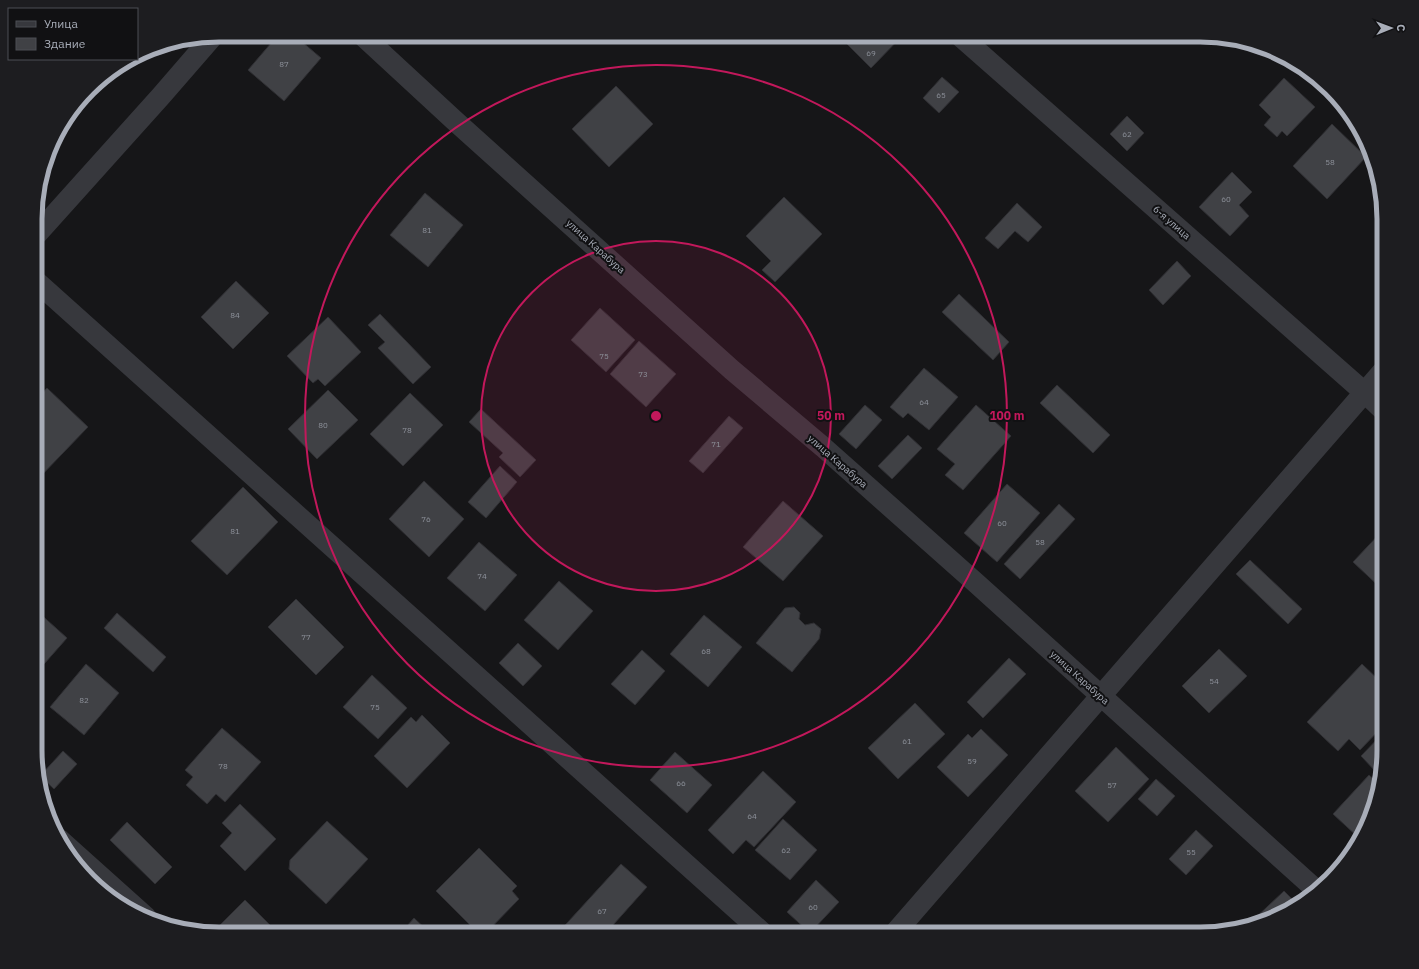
<svg xmlns="http://www.w3.org/2000/svg" width="1419" height="969" font-family="'IBM Plex Sans',sans-serif">
<style>
.building{fill:#404145;stroke:#303034}
.lines{fill:none;stroke-linecap:round;stroke-linejoin:round}
.minor{stroke:#37383d;stroke-width:21}
.ring{fill:none;stroke:#c2185b;stroke-width:2}
.labels{text-anchor:middle;stroke-width:4;stroke-linejoin:round;paint-order:stroke}
.number-label{font-size:8px;fill:#8e929b}
.street-label{font-size:10px;fill:#a8adb8;stroke:#111113}
.rim{fill:none;stroke:#a8adb8;stroke-width:5}
.centre{fill:#c2185b;stroke:#111113;stroke-width:2}
.ring-label{font-size:12px;text-anchor:middle;font-weight:bold;fill:#c2185b;stroke:#111113;stroke-width:4;stroke-linejoin:round;paint-order:stroke}
</style>
<rect width="100%" height="100%" fill="#161618"/>
<path class="building" d="M278,35H294L321,58L284,101L248,70Z
M845,35H903L871,68L841,38Z
M942,77L959,92L939,113L923,98Z
M1284,78L1315,107L1287,136L1282,131L1277,137L1264,125L1271,117L1259,105Z
M616,86L653,124L609,167L572,129Z
M1127,116L1144,133L1127,151L1110,134Z
M1332,124L1366,157L1327,199L1293,166Z
M1232,172L1252,192L1239,205L1249,216L1230,236L1199,207Z
M425,193L463,225L428,267L390,235Z
M784,197L822,234L775,282L762,270L771,261L746,236Z
M1017,203L1042,227L1028,242L1015,231L998,249L985,238Z
M1177,261L1191,276L1163,305L1149,290Z
M236,281L269,313L233,349L201,317Z
M959,294L1009,342L993,360L942,312Z
M600,308L635,340L606,372L571,340Z
M380,314L431,367L413,384L378,348L385,342L368,325Z
M328,317L361,352L325,386L318,379L313,383L287,356Z
M639,341L676,374L646,407L610,374Z
M924,368L958,397L929,430L908,413L903,418L890,407Z
M1057,385L1110,435L1093,453L1040,403Z
M47,388L88,427L37,480V399Z
M328,390L358,420L317,459L288,429Z
M410,393L443,425L403,466L370,434Z
M865,405L882,420L856,449L839,434Z
M976,405L1011,436L963,490L945,475L955,464L937,449Z
M481,409L536,460L520,477L499,457L503,453L469,422Z
M729,416L743,428L703,473L689,461Z
M908,435L922,448L892,479L878,466Z
M500,466L517,482L486,518L468,502Z
M424,481L464,519L429,557L389,519Z
M1007,484L1040,513L997,562L964,533Z
M243,487L278,522L227,575L191,541Z
M783,501L823,536L783,581L743,547Z
M1059,504L1075,519L1020,579L1004,564Z
M1384,529V591L1353,562Z
M479,542L517,575L485,611L447,578Z
M1250,560L1302,609L1288,624L1236,574Z
M559,581L593,611L558,650L524,620Z
M296,599L344,647L316,675L268,627Z
M794,607L800,613L799,619L805,625L814,623L821,629L819,639L792,672L756,643L785,608Z
M37,611L67,638L37,672Z
M117,613L166,657L153,672L104,628Z
M704,615L742,647L708,687L670,654Z
M518,643L542,666L523,686L499,663Z
M1219,649L1247,676L1209,713L1182,686Z
M642,650L665,671L635,705L611,684Z
M1009,658L1026,674L983,718L967,702Z
M86,664L119,693L84,735L50,707Z
M1362,664L1384,685V725L1360,750L1349,739L1338,751L1307,722Z
M372,675L407,708L378,739L343,707Z
M915,703L945,734L898,779L868,748Z
M422,715L450,743L407,788L374,756L411,717L416,722Z
M222,728L261,762L225,802L216,794L207,804L186,785L193,777L185,770Z
M981,729L1008,755L968,797L937,767L968,734L972,738Z
M1384,732V762L1383,767L1377,773L1361,756Z
M1116,747L1149,779L1108,822L1075,791Z
M63,751L77,764L54,789L40,776Z
M675,752L712,785L687,813L650,780Z
M763,771L796,802L754,847L746,840L733,854L708,830Z
M1369,775L1379,784L1374,809L1359,838L1333,814Z
M1156,779L1175,796L1157,816L1138,799Z
M240,804L276,839L245,871L220,846L232,833L222,823Z
M783,819L817,850L790,880L755,850Z
M327,821L368,859L326,904L289,869L290,860Z
M127,822L172,867L155,884L110,840Z
M1196,830L1213,846L1186,875L1169,859Z
M479,848L517,886L512,891L519,899L485,934H479L436,891Z
M621,864L647,887L605,934H557Z
M816,880L839,902L810,933L787,912Z
M1284,891L1296,903L1282,915L1251,922Z
M245,900L279,934H211Z
M414,918L431,934H400Z
M617,925L626,934H608Z
M691,925L700,934H683Z"/>
<g class="lines">
<path class="minor" d="M362,35L454,120L732,370L823,447L976,583L1314,888
M959,35L1364,392L1384,411
M37,234L161,96L213,36
M37,282L764,934
M59,839L146,917
M894,934L1384,370"/>
</g>
<circle cx="656" cy="416" r="175" fill="#c2185b" fill-opacity=".12"/>
<g class="ring">
<circle cx="656" cy="416" r="175"/>
<circle cx="656" cy="416" r="351"/>
</g>
<g class="labels">
<g class="number-label">
<text x="871" y="56">69</text>
<text x="284" y="67">87</text>
<text x="941" y="98">65</text>
<text x="1127" y="137">62</text>
<text x="1330" y="165">58</text>
<text x="1226" y="202">60</text>
<text x="427" y="233">81</text>
<text x="235" y="318">84</text>
<text x="604" y="359">75</text>
<text x="643" y="377">73</text>
<text x="924" y="405">64</text>
<text x="323" y="428">80</text>
<text x="407" y="433">78</text>
<text x="716" y="447">71</text>
<text x="426" y="522">76</text>
<text x="1002" y="526">60</text>
<text x="235" y="534">81</text>
<text x="1040" y="545">58</text>
<text x="482" y="579">74</text>
<text x="306" y="640">77</text>
<text x="706" y="654">68</text>
<text x="1214" y="684">54</text>
<text x="84" y="703">82</text>
<text x="375" y="710">75</text>
<text x="907" y="744">61</text>
<text x="972" y="764">59</text>
<text x="223" y="769">78</text>
<text x="681" y="786">66</text>
<text x="1112" y="788">57</text>
<text x="752" y="819">64</text>
<text x="786" y="853">62</text>
<text x="1191" y="855">55</text>
<text x="813" y="910">60</text>
<text x="602" y="914">67</text>
</g>
<g class="street-label">
<text transform="translate(1172 222) rotate(41)" y="4">6-я улица</text>
<text transform="translate(596 246) rotate(42)" y="4">улица Карабура</text>
<text transform="translate(838 461) rotate(41)" y="4">улица Карабура</text>
<text transform="translate(1080 677) rotate(42)" y="4">улица Карабура</text>
</g>
</g>
<path d="M0 0H1419V969H0ZM219 42H1200A177 177 0 0 1 1377 219V750A177 177 0 0 1 1200 927H219A177 177 0 0 1 42 750V219A177 177 0 0 1 219 42Z" fill="#1d1d20" fill-rule="evenodd"/>
<path class="rim" d="M219 42H1200A177 177 0 0 1 1377 219V750A177 177 0 0 1 1200 927H219A177 177 0 0 1 42 750V219A177 177 0 0 1 219 42Z"/>
<circle cx="656" cy="416" r="6" class="centre"/>
<g class="ring-label">
<text x="831" y="420">50 m</text>
<text x="1007" y="420">100 m</text>
</g>
<rect x="8" y="8" width="130" height="52" fill="#111113" stroke="#4d4f55"/>
<rect x="16" y="21" width="20" height="6" fill="#37383d" stroke="#4d4f55"/>
<text x="44" y="28" font-size="12" fill="#a8adb8">Улица</text>
<rect x="16" y="38" width="20" height="12" fill="#404145" stroke="#4d4f55"/>
<text x="44" y="48" font-size="12" fill="#a8adb8">Здание</text>
<g transform="translate(1391 28) rotate(89)" stroke="#111113" stroke-width="3" paint-order="stroke">
<path d="M0-3L7 15L0 10L-7 15Z" fill="#a8adb8"/>
<text y="-6" font-size="11" font-weight="bold" text-anchor="middle" fill="#a8adb8">С</text>
</g>
</svg>
